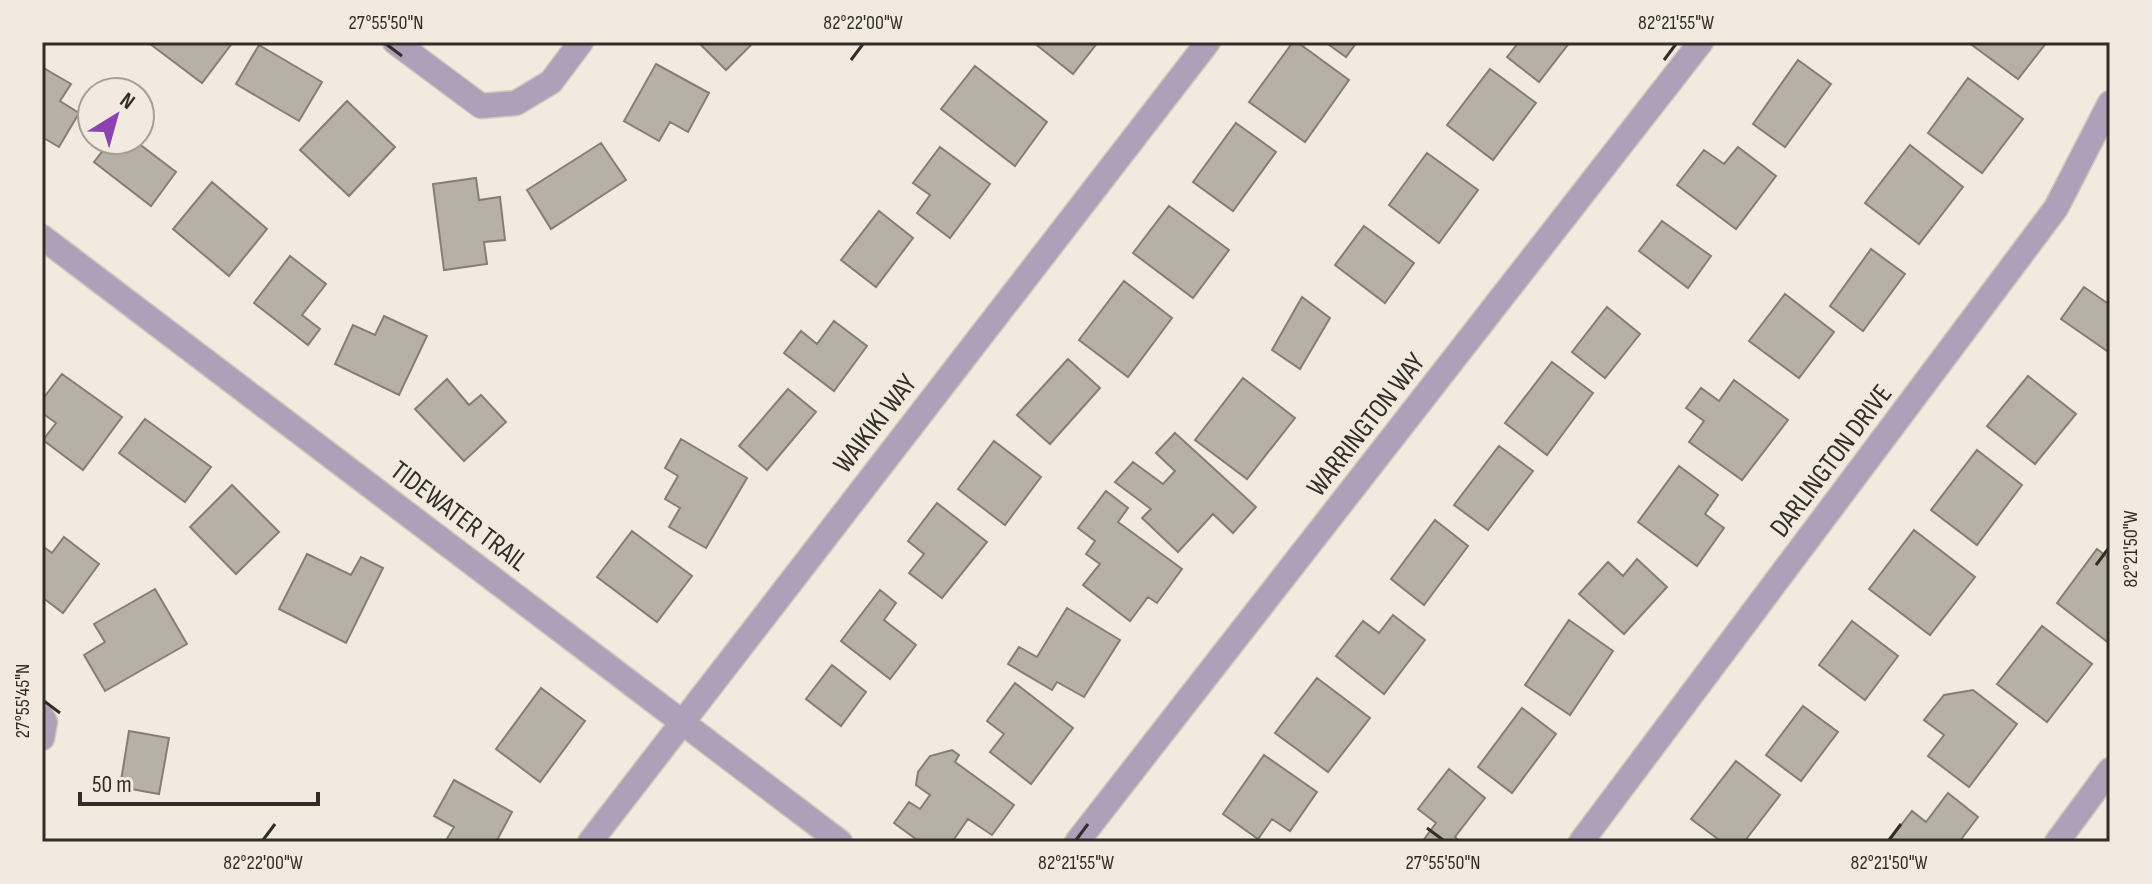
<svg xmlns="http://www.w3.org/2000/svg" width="2152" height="884" font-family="'Sofia Sans Condensed',sans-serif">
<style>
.building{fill:#b7b0a4;stroke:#857e72;stroke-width:2}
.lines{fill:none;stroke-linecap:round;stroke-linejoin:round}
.street-casing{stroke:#cfc8bd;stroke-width:27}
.street{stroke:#aea0b8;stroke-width:24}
.ticks{fill:none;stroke:#312e29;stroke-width:3}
.labels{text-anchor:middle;stroke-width:7;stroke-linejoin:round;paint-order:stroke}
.street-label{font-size:28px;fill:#312e29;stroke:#f2eade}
.neatline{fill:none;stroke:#312e29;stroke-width:3}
.ticks-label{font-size:20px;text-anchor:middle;fill:#312e29}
</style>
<rect width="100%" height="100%" fill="#f2eade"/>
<path class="building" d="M152,42H233L202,83L150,44Z
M698,42H754L726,70Z
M1033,42H1098L1073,74Z
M1293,42H1297L1349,80L1305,142L1249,102Z
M1325,42H1357L1346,57Z
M1519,42H1570L1539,82L1507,57Z
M1974,42H2047L2018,79L1972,45Z
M259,45L322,82L299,121L236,84Z
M1798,60L1831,84L1785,147L1753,124Z
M656,64L709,93L688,132L670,122L659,141L624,121Z
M975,66L1047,122L1015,166L941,109Z
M42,67L71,84L60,101L79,113L59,147L42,137Z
M1490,69L1536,103L1493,160L1447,125Z
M1968,78L2023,119L1982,173L1928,133Z
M347,101L395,147L349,196L300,150Z
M1236,123L1276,152L1233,211L1193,182Z
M111,140H134L176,172L151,206L94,162Z
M601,143L626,180L551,229L527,190Z
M1910,145L1963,187L1919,244L1865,203Z
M940,147L990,184L950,238L917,213L930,195L913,183Z
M1738,147L1776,176L1736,229L1677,185L1704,150L1724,164Z
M1427,153L1478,190L1439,243L1389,205Z
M476,178L479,200L500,197L505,240L484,242L487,264L444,270L433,184Z
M212,182L267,229L229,276L173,229Z
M1169,206L1229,250L1193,298L1133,253Z
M879,211L913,238L876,287L841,260Z
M1662,221L1711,256L1688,288L1639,251Z
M1364,226L1414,263L1385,303L1335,265Z
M1871,249L1905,274L1863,331L1830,306Z
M290,256L326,284L302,315L320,329L308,345L254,303Z
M1124,281L1172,318L1128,377L1079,340Z
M2084,287L2110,305V353L2061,319Z
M1785,294L1834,332L1799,378L1749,341Z
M1302,297L1330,318L1300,369L1272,350Z
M1607,307L1640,334L1605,378L1572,352Z
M384,316L427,336L399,395L335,364L353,325L375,335Z
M834,321L867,346L834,391L784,353L801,331L817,344Z
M1068,359L1100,388L1050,444L1017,415Z
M1552,362L1593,393L1547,455L1505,423Z
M62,374L122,417L83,470L43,440L56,423L42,413V400Z
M2028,376L2076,414L2035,464L1987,426Z
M1243,378L1295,418L1247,479L1195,440Z
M447,379L469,405L481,395L506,422L464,461L415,409Z
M1734,380L1788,420L1742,480L1689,442L1704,421L1686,408L1701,388L1719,401Z
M788,389L816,412L767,470L739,446Z
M145,419L211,467L185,502L119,453Z
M1175,433L1256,507L1233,533L1213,514L1178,552L1142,518L1151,509L1115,482L1133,462L1163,484L1175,471L1156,453Z
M681,439L747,478L706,548L669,527L680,508L665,499L678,476L665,468Z
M994,441L1041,477L1005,525L958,489Z
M1499,446L1533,471L1488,530L1454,505Z
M1977,450L2022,485L1977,545L1931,510Z
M1679,466L1718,495L1705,514L1724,528L1697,566L1638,522Z
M232,485L279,532L236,574L190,527Z
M1106,491L1128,508L1118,522L1182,569L1157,603L1148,597L1130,621L1083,585L1100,564L1086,554L1095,541L1078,528Z
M937,503L987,542L942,598L909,573L924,554L908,541Z
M1435,520L1468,546L1424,605L1391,579Z
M1914,530L1975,577L1930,635L1869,589Z
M632,531L692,576L657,622L597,577Z
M64,537L99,564L63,613L42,597V546L52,553Z
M2097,549L2110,559V644L2057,603Z
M307,554L351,575L361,557L383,568L346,643L279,609Z
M1637,559L1667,587L1624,634L1579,594L1608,562L1623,576Z
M155,589L187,644L105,691L84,655L105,642L94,624Z
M880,590L896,603L884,620L916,645L890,679L841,641Z
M1067,608L1120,640L1084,697L1057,682L1052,690L1008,664L1019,647L1037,657Z
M1393,615L1425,640L1384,694L1336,656L1363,621L1379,633Z
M1569,620L1613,651L1570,715L1525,685Z
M1852,621L1898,656L1865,700L1819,665Z
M2042,626L2092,664L2047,722L1997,684Z
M832,665L866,692L841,726L806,699Z
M1317,678L1370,718L1328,772L1275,733Z
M1015,683L1073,728L1031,784L990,752L1004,734L987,721Z
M541,688L585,721L540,782L496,749Z
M1973,690L2017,724L1969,787L1928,756L1944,735L1924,720L1944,695Z
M1803,706L1838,732L1801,781L1766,755Z
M1522,708L1556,734L1512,793L1478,767Z
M129,731L169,738L159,794L120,787Z
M952,750L959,755L955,762L1014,805L992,835L968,819L952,842H920L894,823L909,802L920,809L930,795L916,785L918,772L930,756Z
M1264,755L1317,792L1290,831L1272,819L1258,839L1223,814Z
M1736,761L1780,795L1744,842H1722L1691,819Z
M1449,769L1485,798L1455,837L1460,842H1422L1436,823L1418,809Z
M454,780L512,812L496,842H445L454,827L434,816Z
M1948,793L1978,817L1959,842H1888L1912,811L1926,822Z"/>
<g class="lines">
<g class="street-casing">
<path id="street" d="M395,42L481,106L516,103L551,82L581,42
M42,237L840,842
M42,717L45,722L42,738
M590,842L1208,42
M1077,842L1701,42
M1581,842L2056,208L2110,103
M2057,842L2110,770"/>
</g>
<use href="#street" class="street"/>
</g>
<path class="ticks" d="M386,44L402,56M851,60L863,44M1664,60L1676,44M2096,565L2108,549M44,701L60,713M1427,828L1443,840M263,840L275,824M1076,840L1088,824M1889,840L1901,824"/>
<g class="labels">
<g class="street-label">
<text transform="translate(874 423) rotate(-52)" y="10">WAIKIKI WAY</text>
<text transform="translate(1365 424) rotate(-52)" y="10">WARRINGTON WAY</text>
<text transform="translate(1830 460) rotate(-53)" y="10">DARLINGTON DRIVE</text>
<text transform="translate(460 515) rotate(37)" y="10">TIDEWATER TRAIL</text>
</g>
</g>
<rect width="2152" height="884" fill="none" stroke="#f2eade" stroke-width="88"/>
<g transform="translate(116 116) rotate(37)"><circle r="38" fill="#f2eade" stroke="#a59f96" stroke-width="2"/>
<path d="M0-6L14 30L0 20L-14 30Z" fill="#8d42b4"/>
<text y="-12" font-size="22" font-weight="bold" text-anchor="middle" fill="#312e29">N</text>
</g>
<path d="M80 792v12h238v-12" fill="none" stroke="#312e29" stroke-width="4"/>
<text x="92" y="792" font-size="24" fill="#312e29" stroke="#f2eade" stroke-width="6" paint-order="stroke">50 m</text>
<rect x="44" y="44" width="2064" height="796" class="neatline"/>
<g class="ticks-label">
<text x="386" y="29">27°55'50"N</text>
<text x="863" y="29">82°22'00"W</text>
<text x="1676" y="29">82°21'55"W</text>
<text transform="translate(2130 549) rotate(-90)" y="7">82°21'50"W</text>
<text transform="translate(22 701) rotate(-90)" y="7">27°55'45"N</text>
<text x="263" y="869">82°22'00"W</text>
<text x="1076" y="869">82°21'55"W</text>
<text x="1443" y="869">27°55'50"N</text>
<text x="1889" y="869">82°21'50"W</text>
</g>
</svg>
